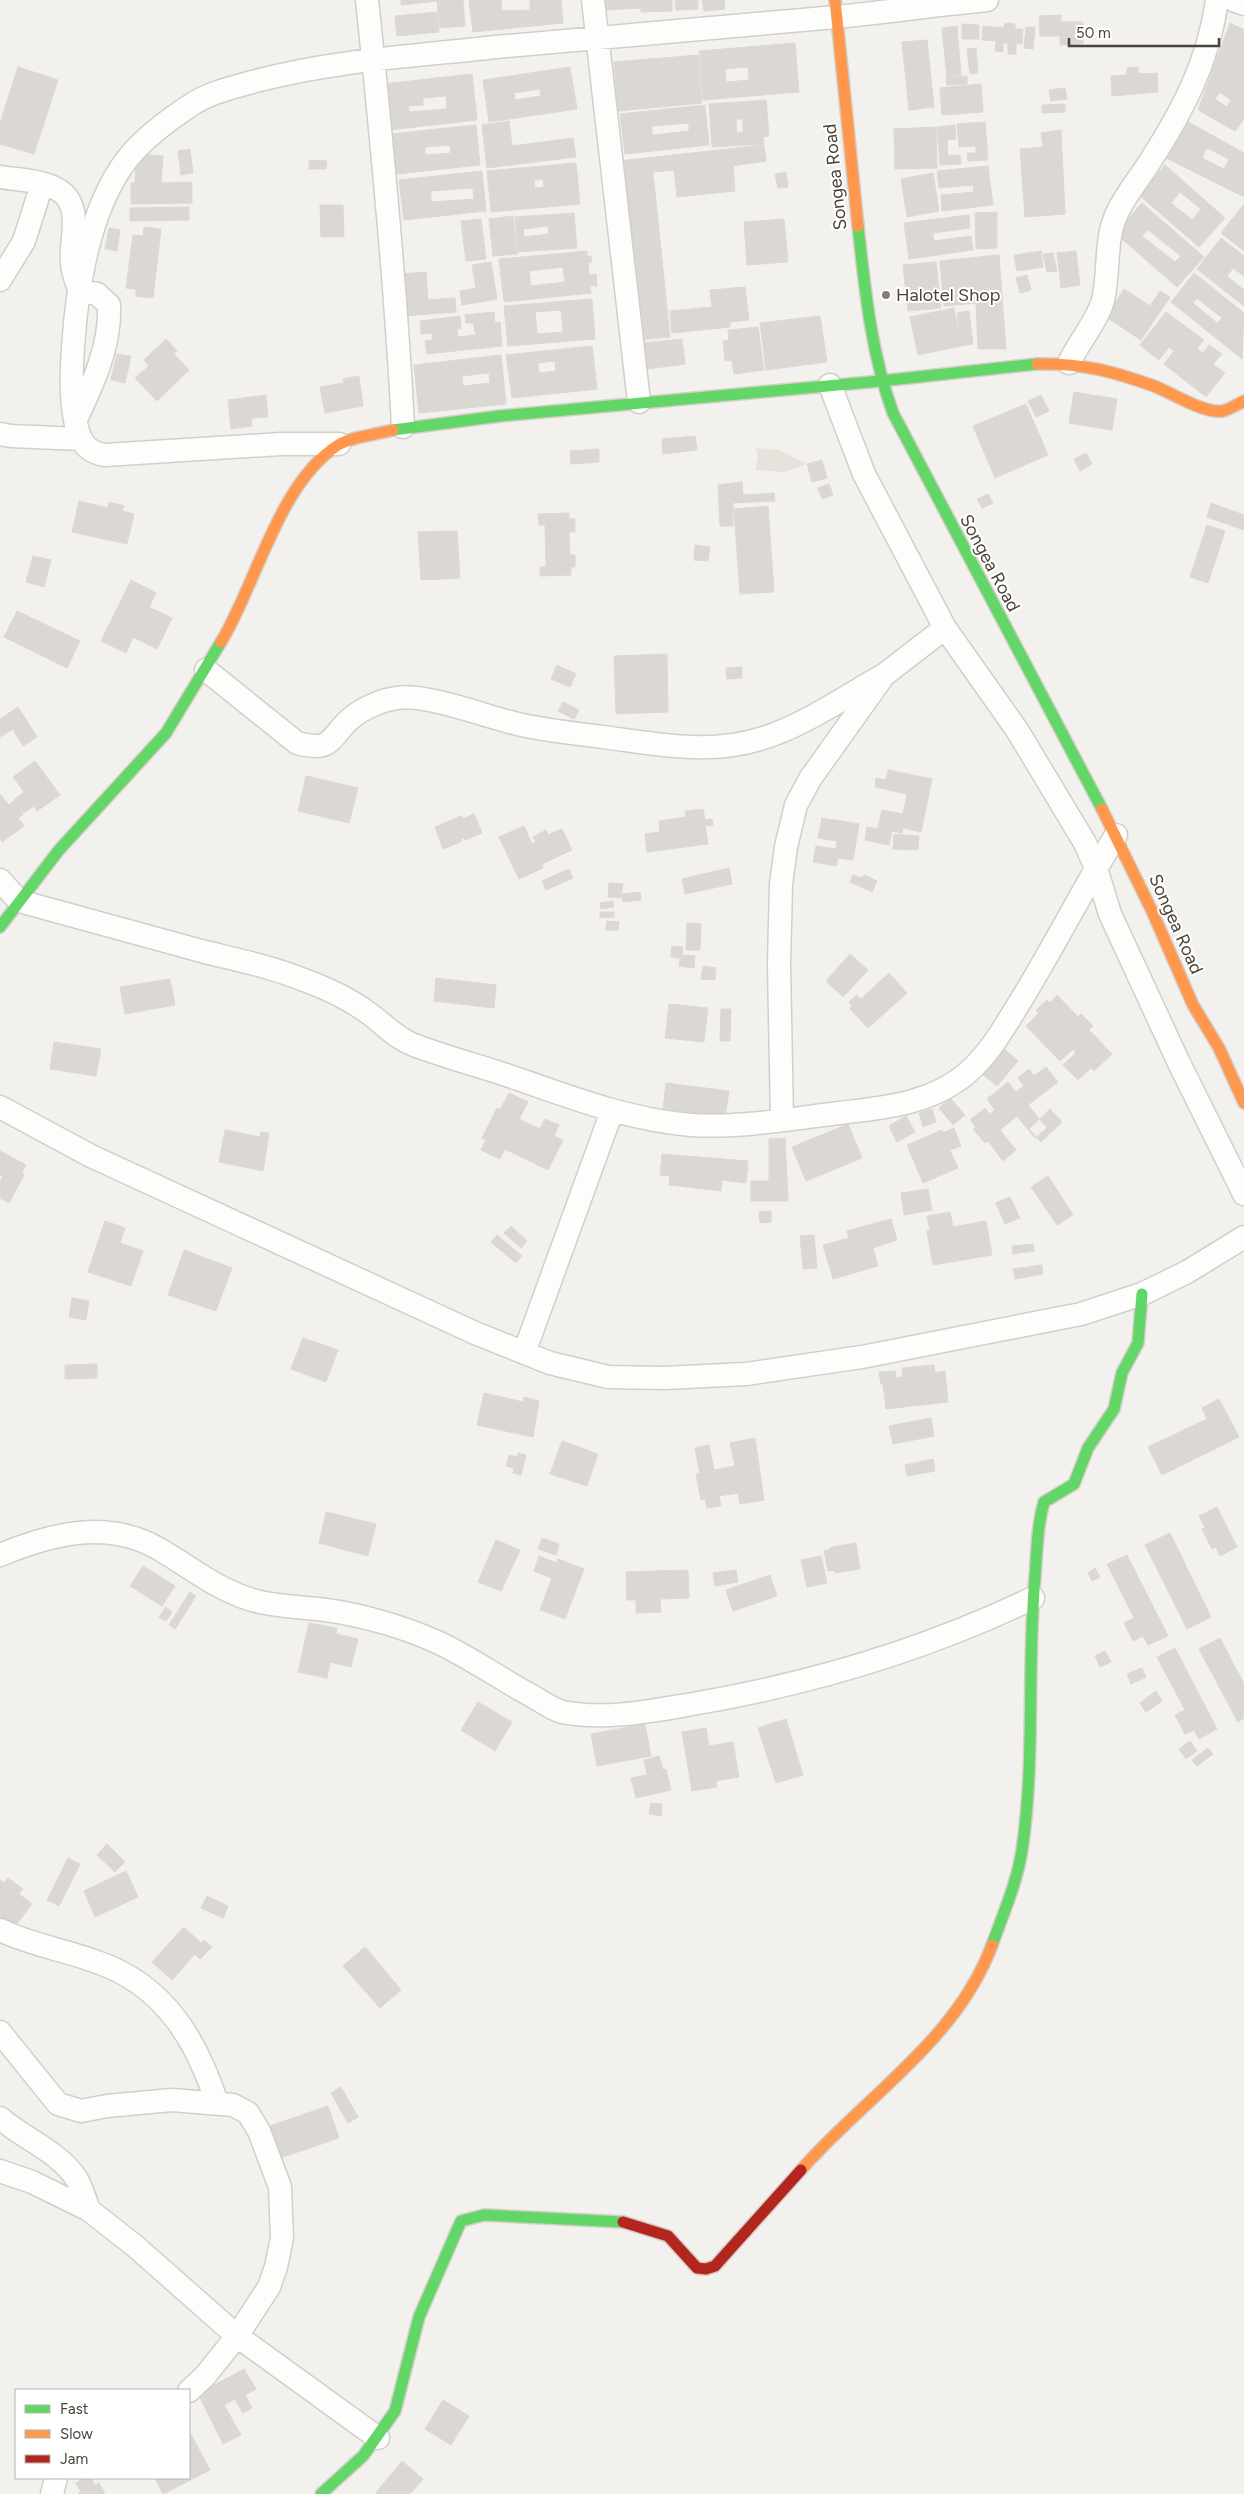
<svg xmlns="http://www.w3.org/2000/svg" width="1244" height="2494" font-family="Figtree,sans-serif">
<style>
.residential{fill:#e7e2db}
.building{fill:#dbd8d4;stroke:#dcd8d3;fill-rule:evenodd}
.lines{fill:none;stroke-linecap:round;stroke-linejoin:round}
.street-casing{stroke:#d1cfcb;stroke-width:25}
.fast-casing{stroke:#d4cec6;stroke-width:14}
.slow-casing{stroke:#d4cec6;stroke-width:14}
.jam-casing{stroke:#d4cec6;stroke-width:14}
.street{stroke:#fdfdfc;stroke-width:22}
.fast{stroke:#63d668;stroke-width:11}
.slow{stroke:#ff974d;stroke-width:11}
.jam{stroke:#b3261e;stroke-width:11}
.poi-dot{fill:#867f78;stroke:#fff;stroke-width:2}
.labels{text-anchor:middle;stroke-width:4;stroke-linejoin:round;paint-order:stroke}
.street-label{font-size:18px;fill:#4b4238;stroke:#fff}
.poi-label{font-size:18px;fill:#4b4238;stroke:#fff;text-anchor:start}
</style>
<rect width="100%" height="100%" fill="#f3f1ee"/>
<path class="residential" d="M756,448L779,450L807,464L785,472L755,470L758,457Z"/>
<path class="building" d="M401,0H463L465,26L440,28L437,1L401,5Z
M469,0H501L502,11L530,10V0H561L563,23L473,32Z
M604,0H672V11L641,12V8L605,10Z
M675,0H698V9L676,10Z
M702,0H724L725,9L704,11Z
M437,12L439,32L397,36L395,16Z
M1061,15V22H1083V44L1060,45V36H1040L1039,16Z
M1005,23L1015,24V29H1023L1022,44L1016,43V54H1008V43H1003V52L995,51L996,41L982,40L983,26L1004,28Z
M1230,23L1244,30V119L1235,131L1198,110ZM1220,92L1231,100L1227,107L1215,99Z
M962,24L979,25V39H962Z
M957,26L961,75L947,77L942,28Z
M1026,27H1035L1033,49L1024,48Z
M927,40L934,107L909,110L902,42Z
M795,43L799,92L703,100L699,51ZM748,67L749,80L726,82L725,69Z
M976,48L978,73L970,74L967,49Z
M698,55L702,103L618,111L614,62Z
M18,67L58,80L34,154L0,144V123Z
M570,67L577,109L489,122L483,80ZM540,89L541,96L515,100L514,93Z
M1138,67L1139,74L1157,73L1158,92L1112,96L1111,76L1127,75V68Z
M472,74L477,120L389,130L384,84ZM446,96L447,109L409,112L408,106L423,105V98Z
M967,76V84L947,85L946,78Z
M981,84L983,112L942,115L940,88Z
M1065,88L1067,99L1051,101L1049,90Z
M766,100L769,136L763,137L764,144L712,147L709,104ZM736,119H743V132L737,133Z
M1065,104V112L1042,113V105Z
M705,105L709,145L625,154L620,114ZM689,123V131L652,135V126Z
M1183,119L1244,153V197L1164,157ZM1207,148L1229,159L1224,169L1202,158Z
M509,121L512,146L573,138L576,157L487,168L482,125Z
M985,122L988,160L968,161L967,153H976V146L959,147L957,124Z
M476,125L480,165L396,174L391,134ZM450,145L451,153L425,155V147Z
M955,125L956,139L947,140L948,156L960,155L961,164L940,165L937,127Z
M936,127L937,168L895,169L894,129Z
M1061,130L1065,214L1025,217L1020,149L1043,147L1041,133Z
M764,145L766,161L733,166L735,191L677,197L674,170L653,172L670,337L636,340L619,161Z
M190,149L193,173L181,175L178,151Z
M136,154L163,156L161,183L192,182V203L131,204V183H135Z
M309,160L327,161L326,169H309Z
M576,163L580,204L491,212L487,171ZM543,179L544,187L535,188L534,180Z
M1165,165L1225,218L1199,247L1139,195ZM1180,192L1201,209L1192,220L1171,203Z
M988,166L993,205L942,211L941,195L974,192L973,185L939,188L937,171Z
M482,171L486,211L404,220L399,180ZM473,188L474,199L431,202V191Z
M786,172L788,187L778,188L775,174Z
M933,173L939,211L907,217L901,179Z
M1142,203L1204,257L1177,287L1115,233ZM1148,230L1181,256L1175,262L1142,236Z
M1244,204V251L1221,233Z
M320,205H343L344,237H321Z
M189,207V220L130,221V208Z
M997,212V248L976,249L975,213Z
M574,213L577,248L518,252L515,217ZM548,226L549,234L524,237L523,229Z
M969,215L970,228L933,233L934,241L971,236L973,250L909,259L904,223Z
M513,216L517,254L493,256L489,219Z
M481,219L486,259L466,261L461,221Z
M784,219L788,262L747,265L744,222Z
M144,227L161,229L153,298L136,296V289L126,288L133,235L143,236Z
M109,228L120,230L117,251L105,249Z
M1221,238L1244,256V276L1233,268L1227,276L1244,290V306L1197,269Z
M587,251V256H591L592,262H588L589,275L596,274L597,286H590L591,293L504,302L499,259ZM563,267L565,282L531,286L529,271Z
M1041,251L1043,267L1017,271L1014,255Z
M1076,251L1080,285L1061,288L1057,253Z
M1053,253L1057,271L1047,272L1043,254Z
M999,255L1006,349H978L976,303L944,306L940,261Z
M491,262L497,299L462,305L460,291L476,288L472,265Z
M936,262L941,308L908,311L903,265Z
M426,272L428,300L455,298L456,312L404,316L401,274Z
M1194,273L1244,313L1242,359L1171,302ZM1197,298L1222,318L1217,323L1193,303Z
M1027,275L1031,290L1020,293L1016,278Z
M745,287L749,320L730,322V327L672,333L670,311L712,307L710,290Z
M1124,289L1150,306L1160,291L1170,297L1141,340L1106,317Z
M592,299L595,339L508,346L504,306ZM561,310L563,332L537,334L535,312Z
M954,308L961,346L918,355L910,317Z
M969,311L973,344L961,346L957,313Z
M494,312L495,323L500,322L502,346L427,354L425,341L433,340L432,333L421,334L420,321L460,316L461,329H457L458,337L476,335L473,323H466L465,315Z
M1166,312L1204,340L1197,349L1203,353L1209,345L1222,354L1213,364L1225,373L1206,397L1164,364L1174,351L1169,347L1159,360L1140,345Z
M820,316L827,362L766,370L760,323Z
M758,327L764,370L734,374L732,360L725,361L723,341L729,340L728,330Z
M166,339L177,351L174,354L189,370L157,401L135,378L149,366L144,360Z
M682,339L685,364L647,369L644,343Z
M592,346L597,389L512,398L506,355ZM555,361L556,371L539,373L538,363Z
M117,354L131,356L125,383L111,380Z
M501,355L506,404L419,413L414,365ZM489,373L490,383L463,386L462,376Z
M359,376L363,406L325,413L320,387L344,383L343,379Z
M1074,392L1117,399L1112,430L1069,423Z
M266,395L268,417L251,418L252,426L231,429L228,400Z
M1041,395L1049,411L1036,417L1028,401Z
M1026,404L1048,455L995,478L973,426Z
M695,436L697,450L663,454L662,439Z
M599,449V462L571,464L570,451Z
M1086,453L1092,464L1080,471L1074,459Z
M822,460L827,478L812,482L807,464Z
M742,482L743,495L774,493L775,501L733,503V526H720L718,485Z
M829,484L833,495L822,499L818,488Z
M988,494L993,503L982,508L977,499Z
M79,501L108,508L109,502L124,506L122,511L134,514L127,544L72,532Z
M1211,503L1244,515V530L1207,517Z
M768,506L774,592L740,594L734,509Z
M569,513V519H575V532H569L570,555H575V567H571V575L540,576V567H546L545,525H539L538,514Z
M1207,525L1225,531L1208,583L1190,577Z
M457,531L460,578L421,580L418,532Z
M695,545L710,547L708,561L694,560Z
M33,556L51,560L44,587L26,582Z
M131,580L156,593L149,607L172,618L157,649L133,637L126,653L101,641Z
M17,611L80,641L67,668L4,637Z
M667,654L668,712L616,714L614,656Z
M557,665L576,674L570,687L551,679Z
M742,667V678L727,679L726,668Z
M563,702L579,710L574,719L558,711Z
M18,707L37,737L23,746L13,729L0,737V719Z
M35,761L60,795L37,811L34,806L24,813L14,800L24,792L13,777Z
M888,770L932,779L921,832L903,828L902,833L878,828L882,810L903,814L907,794L875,787L876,778L886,780Z
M306,776L358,788L349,823L298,811Z
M0,794L9,805L14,801L23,814L18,818L24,826L2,842L0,839Z
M703,809L705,820L712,819L713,825L705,826L708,844L647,852L645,834L660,832L659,821L686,817L685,811Z
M474,814L482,833L465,840L464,838L461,839L462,841L443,849L435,827L461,816L463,819Z
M822,818L859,824L853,860L838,858L836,866L813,862L816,846L836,849L837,841L818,838Z
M524,826L532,844L536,842L533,837L546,830L548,835L562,829L572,850L542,864L543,868L519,879L499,837Z
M867,827L892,831L889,845L865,840Z
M894,834L919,836L918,850L893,849Z
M729,868L732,884L685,894L682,879Z
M569,869L573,878L546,890L542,881Z
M853,875L862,878L864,875L877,881L872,892L850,882Z
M609,883L623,884L621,898L608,897Z
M640,892L641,900L623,902L622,894Z
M613,901L614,907L601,909L600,903Z
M600,912H614V917L600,918Z
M607,921L619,922L618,930H606Z
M687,923L701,924L700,950H686Z
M672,946L683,947L682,955L695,956L694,968L679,966L680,958L671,957Z
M850,954L868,970L843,997L826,981Z
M703,966L716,968L715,980L701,979Z
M889,973L907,993L868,1028L850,1009L852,1006L849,1002L857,995L861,999Z
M436,978L496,985L494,1008L434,1001Z
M170,979L175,1005L125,1014L120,987Z
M1057,995L1078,1017L1081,1014L1093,1026L1089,1030L1112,1054L1094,1071L1091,1068L1078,1080L1063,1065L1076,1053L1073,1049L1060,1061L1026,1026L1039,1013L1036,1010L1047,1000L1050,1003Z
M669,1004L708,1008L704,1042L665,1038Z
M721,1009H731L730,1041H720Z
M54,1042L101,1049L96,1076L50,1069Z
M1002,1047L1018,1061L997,1086L981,1073Z
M1046,1067L1058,1082L1028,1105L1047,1128L1035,1138L1017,1116L1000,1130L1016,1150L1003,1161L988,1141L985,1143L973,1129L976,1127L970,1120L985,1108L990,1114L995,1110L987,1099L1008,1082L1016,1092L1024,1086L1018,1078L1029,1069L1034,1076Z
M666,1083L729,1091L725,1117L663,1109Z
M509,1093L528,1102L519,1119L540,1129L545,1119L559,1125L554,1136L563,1140L548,1170L505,1149L500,1159L481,1150L486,1140L482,1138L497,1108L500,1110Z
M950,1098L965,1115L953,1125L939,1108Z
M932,1109L936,1122L923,1127L919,1113Z
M1050,1109L1062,1122L1041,1142L1029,1129Z
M906,1116L915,1132L897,1142L889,1126Z
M848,1124L862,1158L806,1181L792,1147Z
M954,1128L961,1146L950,1150L958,1168L923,1183L907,1145L942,1130L943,1133Z
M225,1130L260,1137L261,1132L269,1133L263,1171L219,1162Z
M785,1138L788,1201H751V1181H769V1139Z
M0,1151L26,1165L22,1173L24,1175L9,1203L0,1198V1181L3,1176L0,1175Z
M662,1154L748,1161L746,1183L722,1180L721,1191L669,1185L670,1176L660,1175Z
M1048,1176L1073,1215L1057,1225L1031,1187Z
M928,1189L932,1210L904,1215L901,1193Z
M1010,1197L1020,1218L1005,1224L996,1203Z
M771,1211V1222L760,1223L759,1212Z
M950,1212L953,1227L986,1221L992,1255L933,1265L927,1231L930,1230L927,1216Z
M891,1219L897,1240L873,1248L878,1266L833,1279L823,1245L849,1238L847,1231Z
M105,1221L125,1228L120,1243L143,1251L131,1286L88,1272Z
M511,1226L527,1241L521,1248L504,1233Z
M497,1235L522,1256L516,1263L491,1242Z
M814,1235L817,1268L803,1269L800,1236Z
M1033,1244L1034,1251L1013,1254L1012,1246Z
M184,1250L232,1268L216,1311L168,1295Z
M1042,1265L1043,1274L1015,1279L1013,1269Z
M72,1298L89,1301L86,1320L69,1317Z
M303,1338L338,1350L326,1382L291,1369Z
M97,1364V1378L65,1379V1365Z
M934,1365L935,1373L945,1371L948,1402L886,1409L883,1384H881L879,1372L895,1371L896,1378L903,1377L902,1368Z
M484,1393L523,1402L524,1397L539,1401L533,1437L477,1425Z
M1219,1399L1239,1437L1162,1475L1148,1447L1207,1419L1202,1408Z
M931,1418L934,1436L893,1444L889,1426Z
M755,1438L764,1500L740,1504L738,1493L719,1496L721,1506L707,1508L705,1499L701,1500L696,1474H700L695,1448L709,1445L714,1470L735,1466L730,1443Z
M562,1441L598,1454L587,1486L550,1474Z
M518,1453L526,1455L521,1475L513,1473L514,1468L506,1466L509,1455L517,1457Z
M933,1459L935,1471L907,1476L905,1465Z
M1217,1507L1237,1547L1220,1556L1216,1547L1212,1549L1202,1529L1205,1528L1199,1516Z
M326,1512L376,1524L368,1556L319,1543Z
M1170,1533L1211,1617L1187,1629L1145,1545Z
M542,1538L559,1544L556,1555L538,1549Z
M496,1540L520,1550L501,1591L478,1582Z
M856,1543L860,1569L835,1573L834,1570L828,1571L824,1551L831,1549V1547Z
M1127,1555L1168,1636L1148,1645L1143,1636L1133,1641L1124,1623L1134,1618L1107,1564Z
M539,1556L557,1563L558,1559L584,1569L565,1619L540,1610L552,1578L534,1571Z
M821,1556L827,1583L807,1587L801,1560Z
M143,1566L175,1586L162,1606L130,1586Z
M1095,1568L1100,1577L1092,1581L1088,1573Z
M688,1570L689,1598L660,1599L661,1612L636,1613V1600H627L626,1572Z
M736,1570L738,1582L715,1586L713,1573Z
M770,1575L777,1596L733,1611L726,1590Z
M190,1592L196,1596L175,1629L169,1625Z
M166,1607L172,1612L166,1621L159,1617Z
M309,1623L337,1628L336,1634L358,1639L351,1667L330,1662L327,1678L298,1672Z
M1220,1638L1244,1684V1718L1238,1722L1199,1649Z
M1175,1648L1217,1729L1199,1739L1194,1730L1185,1734L1175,1715L1185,1710L1157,1657Z
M1105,1651L1111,1662L1100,1667L1095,1656Z
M1142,1668L1146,1677L1131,1684L1127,1674Z
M1156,1691L1162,1701L1146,1712L1140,1703Z
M478,1702L512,1722L495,1751L461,1730Z
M786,1719L803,1775L776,1783L758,1728Z
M645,1724L651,1756L597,1766L591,1734Z
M706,1728L709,1746L733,1742L739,1777L716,1781L717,1787L692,1791L682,1732Z
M1190,1741L1197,1751L1186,1759L1179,1749Z
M1208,1748L1213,1754L1197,1766L1192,1760Z
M659,1756L663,1770L666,1769L671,1790L636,1798L631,1778L647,1775L644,1760Z
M651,1803L662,1804L661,1816L649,1814Z
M107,1844L125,1862L115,1872L97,1855Z
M68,1858L80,1864L59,1906L47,1900Z
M126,1871L138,1897L95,1917L84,1891Z
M8,1878L23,1889L19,1894L32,1904L11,1932L0,1923V1880L4,1883Z
M207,1896L228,1906L223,1918L201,1908Z
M184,1927L201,1943L204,1940L212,1947L200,1959L195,1954L172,1980L152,1962Z
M365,1947L401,1990L380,2008L343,1966Z
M341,2087L358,2117L348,2123L331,2093Z
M328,2106L339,2138L274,2160L264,2128Z
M244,2369L256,2389L245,2395L252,2408L243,2413L235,2399L224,2405L241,2435L223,2444L198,2394Z
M443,2400L469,2416L451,2445L425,2429Z
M189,2431L210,2470L163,2494L155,2478H189Z
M402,2461L423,2479L410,2494H375Z
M85,2478H91L95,2485L99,2483L105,2494H78L81,2492L76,2483Z"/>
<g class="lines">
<g class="street-casing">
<path id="street" d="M367,0C382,142 396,285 403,427
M593,0L639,402
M1233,0L1244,4
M0,177C19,180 44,180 60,191C84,208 69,240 72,264C73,273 76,282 80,290L97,294L109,305C111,345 93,384 76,419
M0,280L24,241L42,184
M1069,363C1078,343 1098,320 1103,300C1110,271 1104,238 1118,211C1126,194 1139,179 1149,163C1182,112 1209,61 1217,0
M830,385L864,474L945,628L1017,730L1085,843L1096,868L1110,914L1179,1063L1244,1194
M0,434L11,436L81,439
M339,444H281L105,455C94,453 86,449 81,439C70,415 71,373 73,348C77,286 89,208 128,158C144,138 167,121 188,107C207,93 234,87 256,81C335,60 416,56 496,47C609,36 723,28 836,17C886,12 936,5 987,0
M206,670L297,743C332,752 328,740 349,720C361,709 381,700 397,698C425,693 487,717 518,724C546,731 575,733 603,737C656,744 709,755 760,739C802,727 846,696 884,675
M0,880L19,901C81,918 143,935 205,952C238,960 272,967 304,980C326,988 348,998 367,1012C383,1023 395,1038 414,1045C448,1058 484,1067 518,1079C575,1099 631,1120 691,1125C740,1128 791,1119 839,1113C883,1108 930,1104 966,1074C991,1053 1006,1024 1023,997C1055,944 1084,888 1116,835
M0,1107L91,1156L475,1333L550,1363L608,1377L665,1378L746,1374L862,1357L1081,1314L1142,1294L1187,1272L1244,1237
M782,1120L779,964L781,884L786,847L796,805L810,779L884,675L945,628
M524,1353L612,1111
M0,1555C51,1534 107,1519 159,1549C192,1568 221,1593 260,1602C282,1607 304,1607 326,1610C362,1615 404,1627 437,1642C470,1657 500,1679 532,1696C541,1701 552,1709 562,1712C603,1720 646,1712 687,1705C806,1685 925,1650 1033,1598
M0,1930C31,1945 65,1950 97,1962C164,1985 196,2039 217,2103
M0,2032L58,2104L81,2111L107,2106L172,2100L233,2105L248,2113L259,2131L280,2187L282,2238L276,2267L269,2287L237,2336L205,2376L189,2391
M0,2118C24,2139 58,2151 76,2178C82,2187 85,2200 89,2210
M0,2171L32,2182L89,2210L135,2246L237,2336L378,2438
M52,2494L56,2478"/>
</g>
<g class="fast-casing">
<path id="fast" d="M858,226C865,290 871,353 893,413L1102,809
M393,430L500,416L881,381L1037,364
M0,927L59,850L166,733L221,642
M992,1945C1004,1912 1019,1878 1023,1843C1035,1755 1027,1665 1035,1577C1037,1552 1037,1526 1044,1502L1074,1484L1088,1448L1114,1409L1122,1373L1138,1343L1142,1294
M321,2494L363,2456L395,2411L419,2317L461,2221L484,2215L623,2222"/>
</g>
<g class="slow-casing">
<path id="slow" d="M835,0L858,226
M1037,364C1082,363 1112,371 1154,386C1172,393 1204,414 1223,411C1230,409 1238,404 1244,401
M221,642C257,583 278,484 338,445C350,437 378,434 393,430
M1102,809L1152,911L1193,1005L1219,1048L1244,1103
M801,2170C866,2096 957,2040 992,1945"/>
</g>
<g class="jam-casing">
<path id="jam" d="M623,2222L668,2236L697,2268L706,2269L715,2266L801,2170"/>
</g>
<use href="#street" class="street"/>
<use href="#fast" class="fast"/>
<use href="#slow" class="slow"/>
<use href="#jam" class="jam"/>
</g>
<circle class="poi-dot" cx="886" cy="295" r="5"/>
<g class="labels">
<g class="street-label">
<text transform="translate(835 177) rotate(-96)" y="6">Songea Road</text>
<text transform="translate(990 563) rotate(62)" y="6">Songea Road</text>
<text transform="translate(1176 924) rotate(66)" y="6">Songea Road</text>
</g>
<g class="poi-label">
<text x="896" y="301">Halotel Shop</text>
</g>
</g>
<rect x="15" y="2389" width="175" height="90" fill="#ffffff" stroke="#b7b3af"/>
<rect x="25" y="2405" width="25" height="8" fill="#63d668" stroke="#b7b3af"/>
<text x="60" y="2414" font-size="15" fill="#4b4238">Fast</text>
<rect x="25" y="2430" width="25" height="8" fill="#ff974d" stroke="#b7b3af"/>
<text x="60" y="2439" font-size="15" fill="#4b4238">Slow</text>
<rect x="25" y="2455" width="25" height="8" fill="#b3261e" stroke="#b7b3af"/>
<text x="60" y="2464" font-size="15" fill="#4b4238">Jam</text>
<path d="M1069 38v8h150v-8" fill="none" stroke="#4b4238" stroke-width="2.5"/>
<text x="1076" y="38" font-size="15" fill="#4b4238" stroke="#ffffff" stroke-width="4" paint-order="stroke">50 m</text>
</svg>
